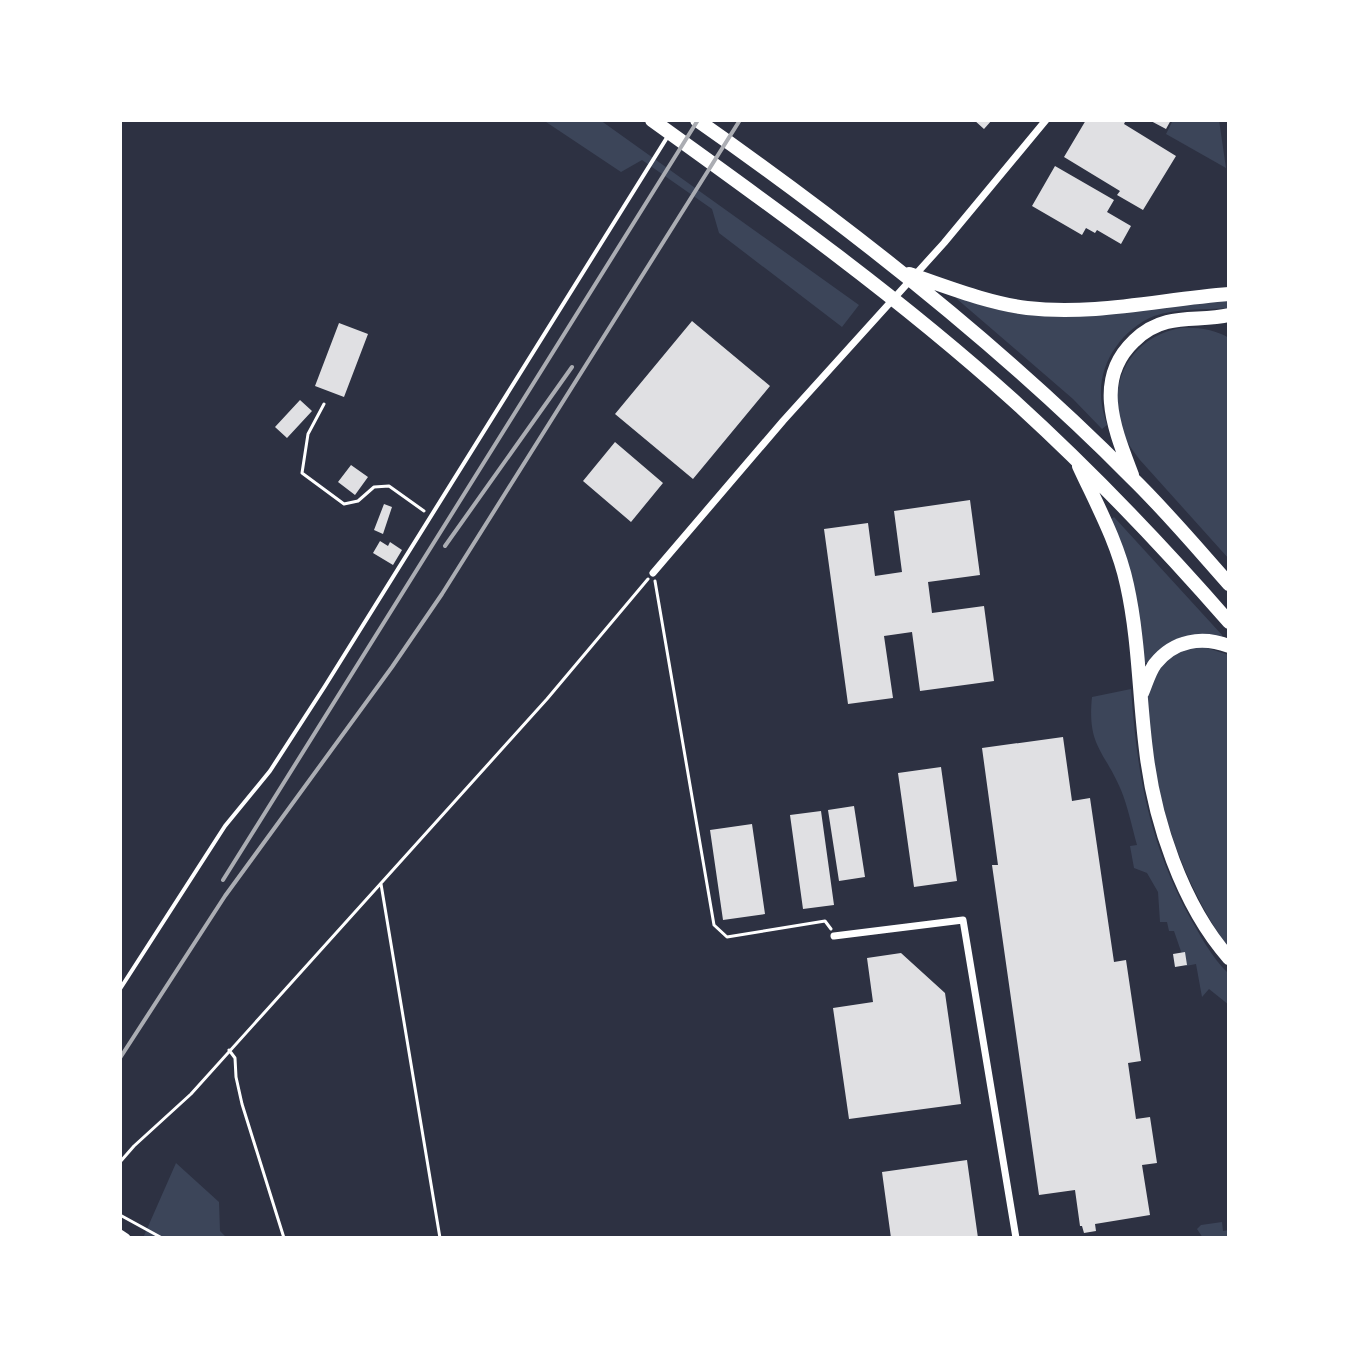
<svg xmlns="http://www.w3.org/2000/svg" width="1349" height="1358" font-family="Overpass,sans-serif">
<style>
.green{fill:#3c4559}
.building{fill:#e0e0e3}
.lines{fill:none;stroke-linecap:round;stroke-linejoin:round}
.path{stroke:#fff;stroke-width:3}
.service{stroke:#fff;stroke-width:4}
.minor{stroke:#fff;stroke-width:7}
.tertiary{stroke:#fff;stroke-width:9}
.motorway{stroke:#fff;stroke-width:14}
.rail{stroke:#abadb3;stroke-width:4}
</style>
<rect width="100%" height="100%" fill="#2d3142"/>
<path class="green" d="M543,120H600L859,305L842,327L719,233L712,209L642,160L621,172Z
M1173,120H1219L1226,168L1166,134Z
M954,294C1014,323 1072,318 1136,311C1167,307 1198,304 1229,300V308C1205,310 1177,308 1154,316C1123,329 1100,361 1101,394C1101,405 1104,415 1107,425L1102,429L1073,399L957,299Z
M1180,328C1197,327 1214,329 1229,338V559L1140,460C1133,451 1124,439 1121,428C1107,380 1132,337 1180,328Z
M1114,517L1222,635V638C1193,629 1166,637 1150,663H1143V640L1135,591L1110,520Z
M1193,647H1204L1229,655V949C1186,888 1160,816 1151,743C1149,728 1146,709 1148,694C1151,679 1163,660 1175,653C1180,650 1187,649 1193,647Z
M1131,689C1137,773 1148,838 1188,914C1200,935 1211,957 1229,974V1005L1209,989L1202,997L1196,964L1186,966L1174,931H1169L1167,922H1160L1158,892L1147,873L1134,868L1130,846L1137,845C1132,827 1128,807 1121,790C1104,750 1087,746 1092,697Z
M176,1163L219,1202L220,1231L227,1238H143Z
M1222,1222L1223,1231L1229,1230V1238H1203L1197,1229L1201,1225Z"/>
<path class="building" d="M974,120H992L984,129Z
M1086,120H1126L1124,124L1176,156L1143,210L1117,195L1120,191L1064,157Z
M1149,120H1171L1166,129Z
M1055,166L1114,200L1107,212L1131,226L1121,244L1097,230L1095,233L1086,228L1082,235L1032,206Z
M692,321L770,386L693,479L615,414Z
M339,323L368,334L344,397L315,386Z
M300,400L312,411L287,438L275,427Z
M615,442L663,483L631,522L583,481Z
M351,465L368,477L355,495L338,482Z
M970,500L980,575L928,582L932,613L984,606L994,681L920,691L912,632L884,636L893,698L848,704L824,529L868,523L875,576L902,572L894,511Z
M384,504L392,507L383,534L374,530Z
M380,541L388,546L390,542L402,550L393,565L373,553Z
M1063,737L1072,801L1090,798L1114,962L1126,960L1141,1061L1128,1063L1136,1119L1150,1117L1157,1163L1142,1165L1150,1215L1095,1224L1096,1231L1084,1233L1082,1226H1080L1075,1190L1039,1195L992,865H998L982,748Z
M941,767L957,881L914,887L898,773Z
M854,806L865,877L839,881L828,810Z
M821,811L834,905L803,909L790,815Z
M752,824L765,914L723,920L710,830Z
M1185,952L1187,965L1175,967L1173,954Z
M901,953L945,993L961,1104L849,1119L833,1008L873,1002L867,958Z
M967,1160L978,1238H891L882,1172Z"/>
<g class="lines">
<path class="path" d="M324,404L308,434L302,473L344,504L358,501L374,487L389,486L424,511
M655,581L714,925L727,937L825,921L831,929
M381,884L440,1238
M229,1050L235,1058L236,1077L242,1104L284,1238
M120,1162L134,1146L191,1094L547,699L648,579
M120,1215L162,1238"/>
<path class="service" d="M120,989L225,826L270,771L325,686L668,136"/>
<path class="minor" d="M653,573L783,421L944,243L1046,120
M834,936L963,920L1016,1238"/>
<path class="tertiary" d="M120,1234L126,1238"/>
<path class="motorway" d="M652,120C776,209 900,298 1013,400C1090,470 1161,544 1229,622
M697,120C850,227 999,344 1131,477C1166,511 1197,548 1229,584
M909,274C948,287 987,303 1027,308C1094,316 1162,299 1229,294
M1079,466C1097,505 1118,543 1127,585C1139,639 1139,695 1146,750C1154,820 1182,905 1229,958
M1132,475C1115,430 1093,380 1134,341C1143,332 1155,325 1167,322C1187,317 1208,320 1229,315
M1142,693C1146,684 1149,672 1155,664C1174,640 1202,636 1229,646"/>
<path class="rail" d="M445,546L572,367
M223,880L698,120
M120,1058L225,896L392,667L442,594L740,120"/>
</g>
<rect width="1349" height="1358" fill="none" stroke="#ffffff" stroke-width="244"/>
</svg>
